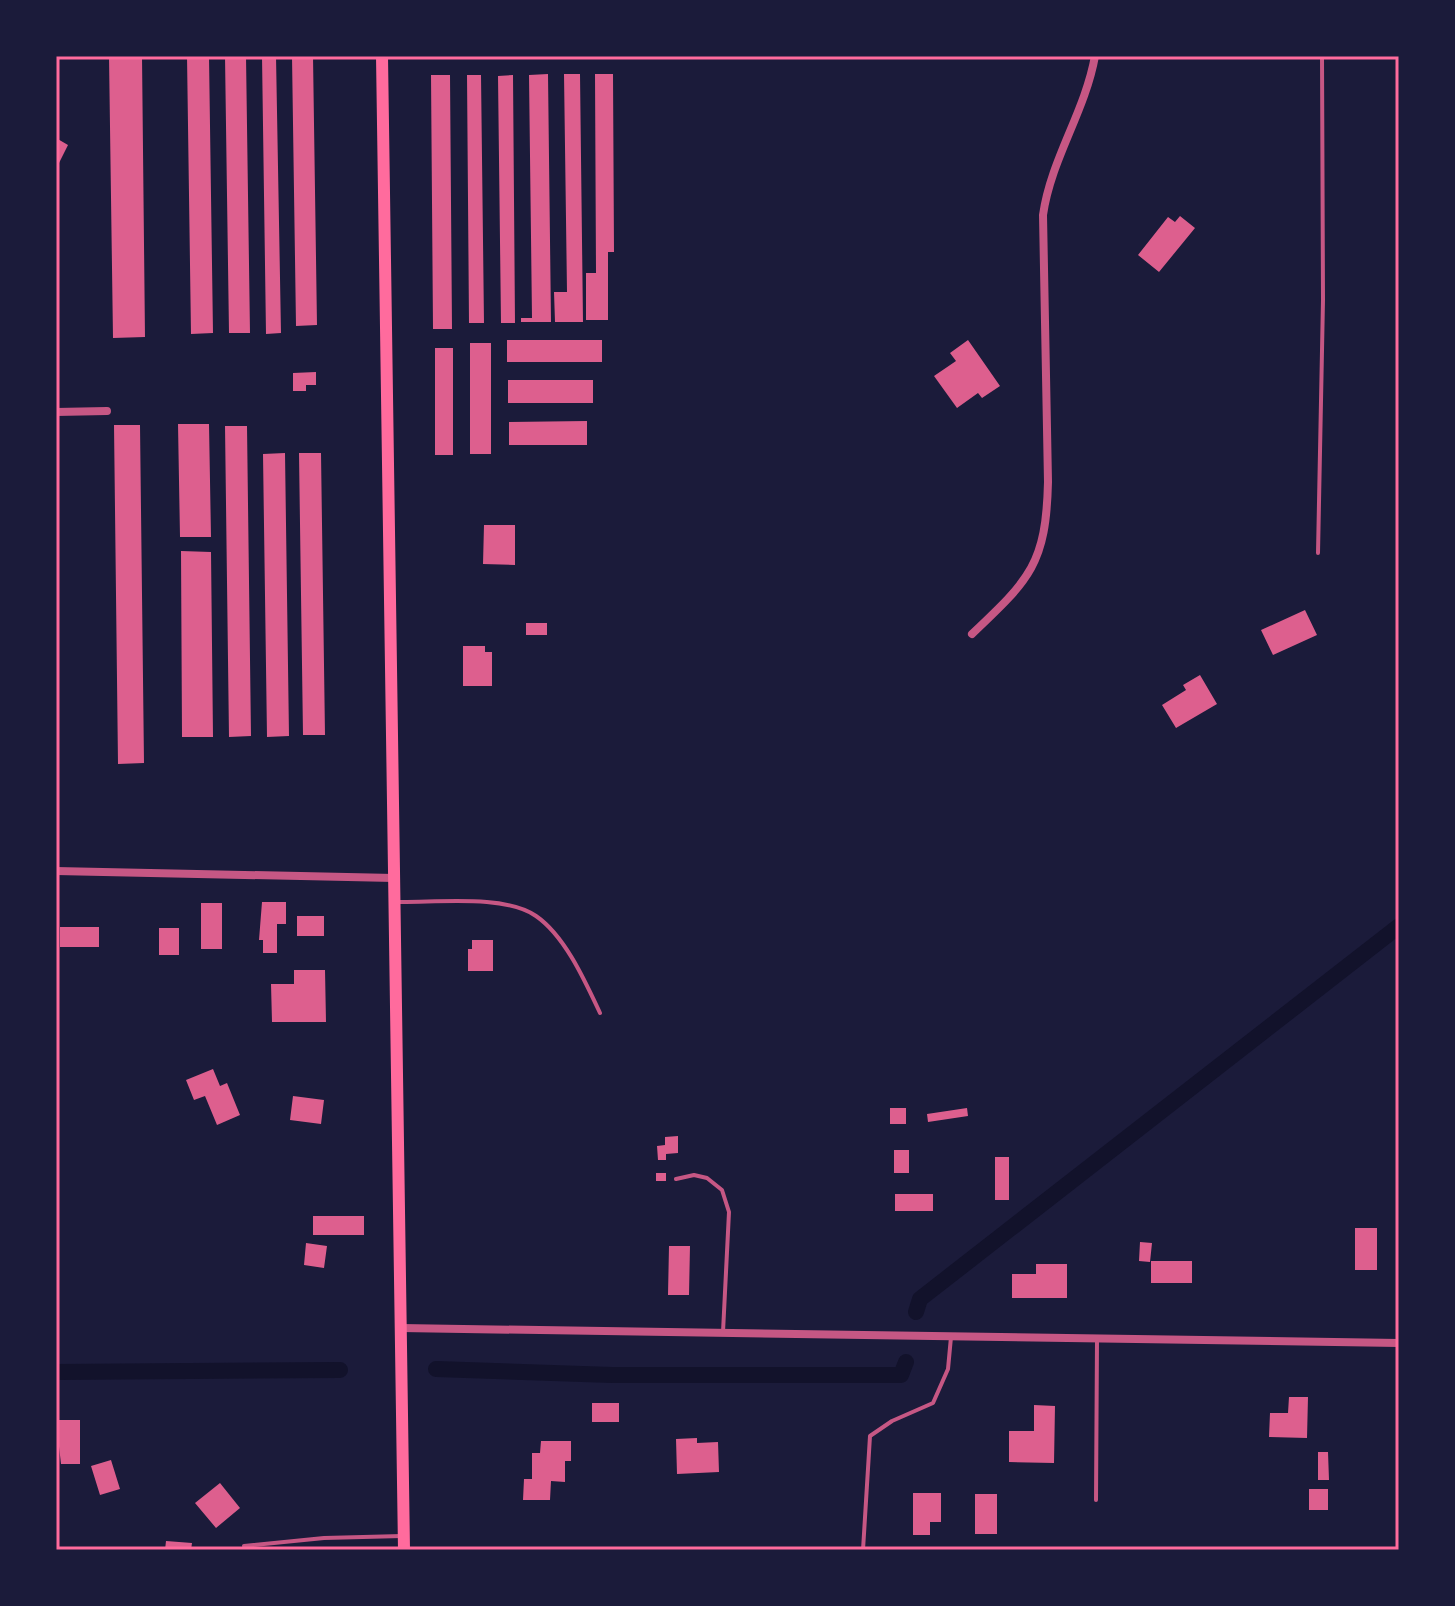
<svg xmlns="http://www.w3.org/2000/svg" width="1455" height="1606" font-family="'Zilla Slab',serif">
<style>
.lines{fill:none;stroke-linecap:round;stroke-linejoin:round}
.canal{stroke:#12122b;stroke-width:16}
.building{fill:#dd5f8e}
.service{stroke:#c65784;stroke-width:4}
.minor{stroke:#c65784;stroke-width:8}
.primary{stroke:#ff6b9d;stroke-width:12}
.neatline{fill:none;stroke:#ff6b9d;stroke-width:3}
</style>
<rect width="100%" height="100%" fill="#1b1b3a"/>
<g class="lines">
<path class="canal" d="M916,1312L920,1299L1399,926
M436,1369L612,1375H901L906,1362
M56,1372L340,1370"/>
</g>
<path class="building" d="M109,56H142L145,337L113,338Z
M187,56H209L213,333L191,334Z
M225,56H246L250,333H229Z
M262,56H276L281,333L266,334Z
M292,56H313L317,325L296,326Z
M548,74L551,322H521V318H532L529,75Z
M564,74H580L583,322H555L554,292H567Z
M595,74H613L614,252H608V320H586V273H596Z
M431,75H450L452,329H433Z
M467,75H481L484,323H469Z
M513,75L515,323H501L498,76Z
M56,138L68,145L56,169Z
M1180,216L1195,228L1159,272L1138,255L1168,217L1175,222Z
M507,340H602V362H507Z
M968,340L1000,386L982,398L978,393L957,408L934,376L956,361L950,353Z
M470,343H491V454H470Z
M435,348H453V455H435Z
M316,372V385H306V391H293V373Z
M508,380H593V403H508Z
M587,421V445H509V422Z
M178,424H209L211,537H180Z
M114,425H140L144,763L118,764Z
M225,426H247L251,736L229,737Z
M285,453L289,736L267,737L263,454Z
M299,453H321L325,735H303Z
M484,525H515V565L483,564Z
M181,551L211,552L213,737H182Z
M1305,610L1317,635L1273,655L1261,630Z
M526,623H547V635H526Z
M463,646H485V652H492V686H463Z
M1200,675L1217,704L1176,728L1162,705L1186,690L1183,685Z
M262,902H286V924H277V953H263V940H259Z
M201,903H222V949H201Z
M297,916H324V936H297Z
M60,927H99V947H60Z
M159,928H179V955H159Z
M472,940H493V971H468V949H472Z
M294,970H325L326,1022H272L271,984H294Z
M213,1069L220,1086L227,1083L240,1115L217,1125L205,1096L194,1100L186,1080Z
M293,1096L324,1100L321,1124L290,1120Z
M890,1108H906V1124H890Z
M967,1108L968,1116L928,1122L927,1114Z
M678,1136V1153L666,1154V1160H658L657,1146L665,1145V1137Z
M894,1150H909V1173H894Z
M995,1157H1009V1200H995Z
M656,1173H666V1181H656Z
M895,1194H933V1211H895Z
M313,1216H364V1235H313Z
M1355,1228H1377V1270H1355Z
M1140,1242L1152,1243L1150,1262L1139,1261Z
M306,1243L327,1246L324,1268L304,1265Z
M669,1246H690L689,1295H668Z
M1151,1261H1192V1283H1151Z
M1036,1264H1067V1298H1012V1274H1036Z
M1289,1397H1308L1307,1438L1269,1437L1270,1413H1288Z
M592,1403H619V1422H592Z
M1034,1405L1055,1406L1054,1463L1009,1462V1431H1034Z
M56,1420H80V1464H61Z
M697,1438V1443L718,1442L719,1472L677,1474L676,1439Z
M541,1441H571V1461H565V1482L551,1481L550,1500H523L524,1479H532V1453H540Z
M1318,1452H1328L1329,1480H1318Z
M111,1460L120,1489L100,1495L91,1466Z
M220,1483L240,1508L216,1528L195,1503Z
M1309,1489H1328V1510H1309Z
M913,1493H941V1522H930V1535H913Z
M975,1494H997V1534H975Z
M166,1541L192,1543L191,1550H165Z"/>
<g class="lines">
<path class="service" d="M1318,553L1323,300L1322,56
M396,902C434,903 505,894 536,916C565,936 585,981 600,1013
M676,1179L694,1175L707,1178L722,1190L729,1212L723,1332
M1096,1500L1097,1340
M244,1546L324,1538L402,1536
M863,1550L870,1436L892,1421L933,1403L948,1369L951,1337"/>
<path class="minor" d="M56,412L107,411
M972,634C1030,579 1046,564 1048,482L1043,215C1051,159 1085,112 1095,56
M56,871L394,878
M401,1328L1399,1343"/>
<path class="primary" d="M382,56L404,1550"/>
</g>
<rect width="1455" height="1606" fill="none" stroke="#1b1b3a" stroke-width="116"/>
<rect x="58" y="58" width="1339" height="1490" class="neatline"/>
</svg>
